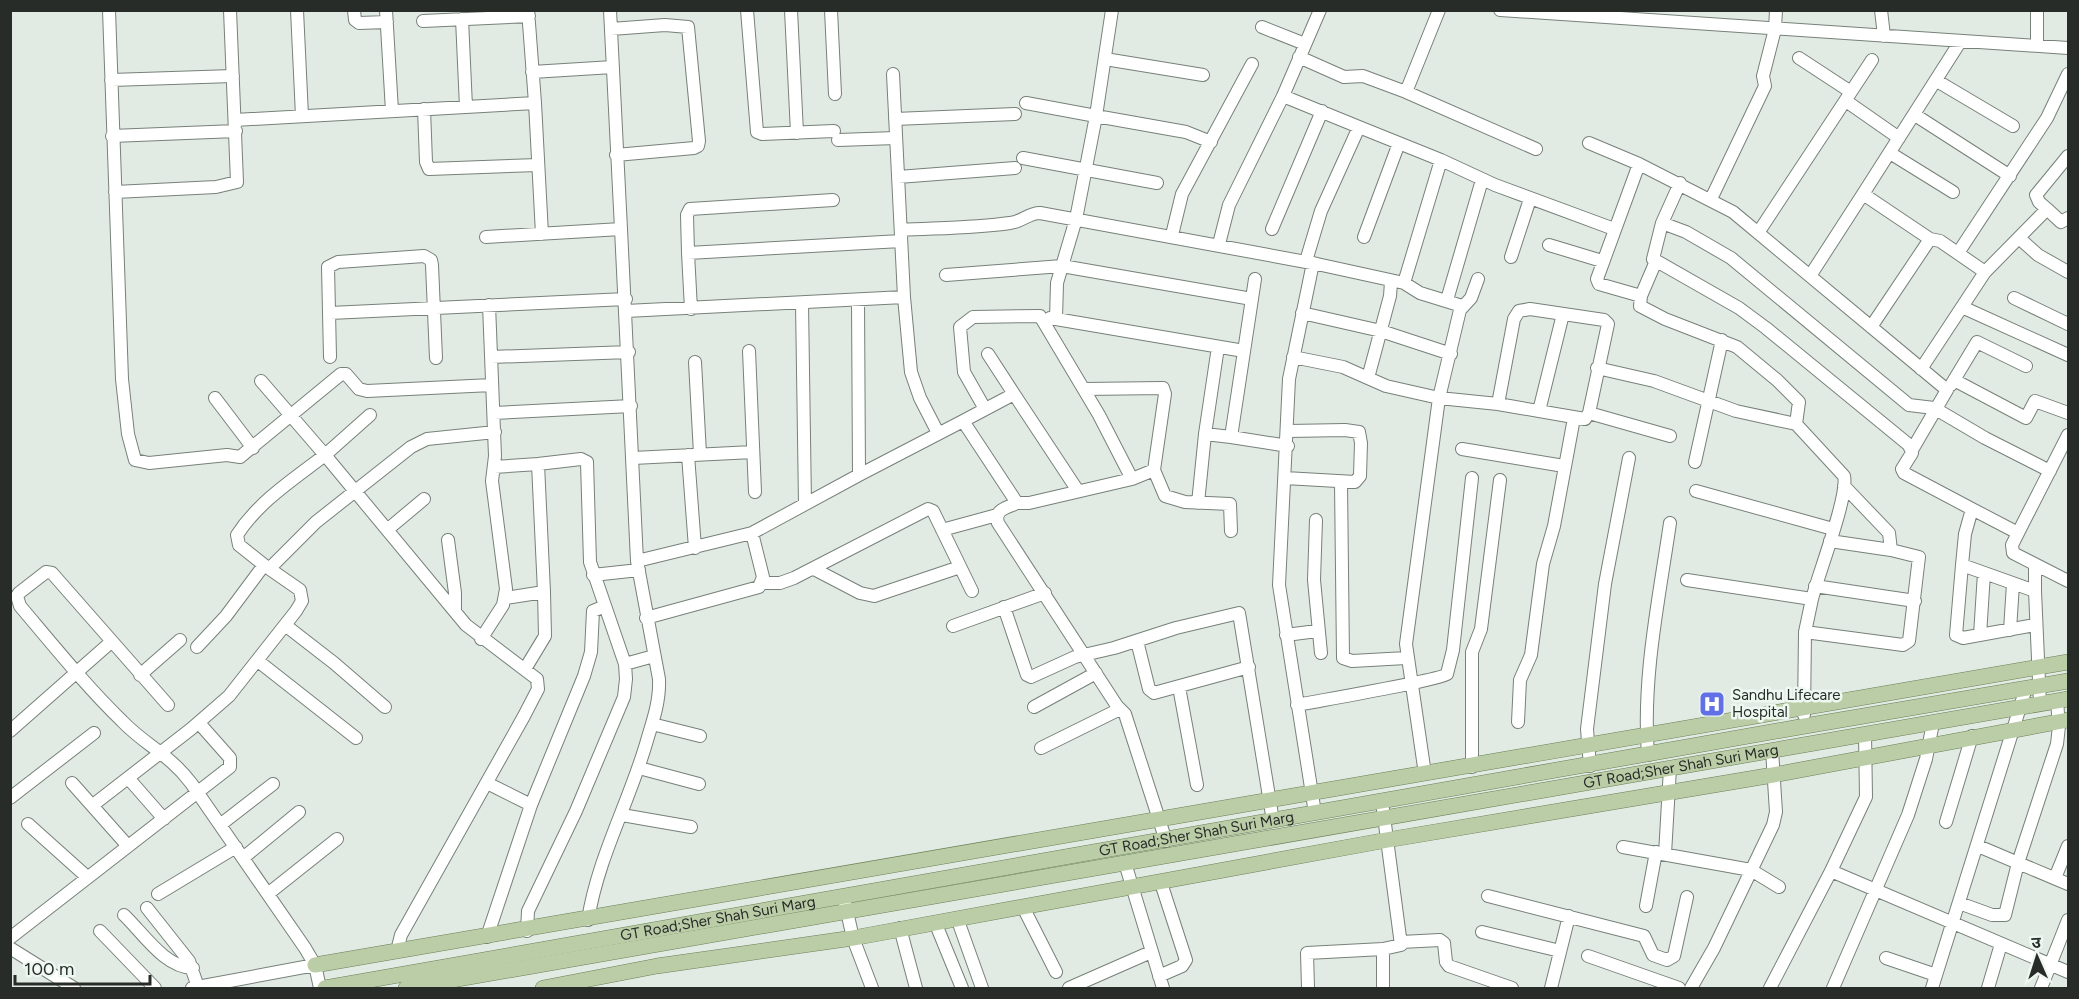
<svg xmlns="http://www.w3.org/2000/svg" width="2079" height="999" font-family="Figtree,'Noto Sans Devanagari',sans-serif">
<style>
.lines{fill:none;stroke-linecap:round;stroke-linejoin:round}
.minor-casing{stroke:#778079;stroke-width:14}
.major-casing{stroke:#6a7f55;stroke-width:16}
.minor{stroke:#fff;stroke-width:12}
.major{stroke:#bbcda7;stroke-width:15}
.labels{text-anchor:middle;stroke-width:5;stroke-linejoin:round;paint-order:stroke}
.poi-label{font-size:15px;fill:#282c29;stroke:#eef8f0;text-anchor:start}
.street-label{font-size:15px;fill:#282c29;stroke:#eef8f0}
</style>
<rect width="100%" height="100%" fill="#e1ebe3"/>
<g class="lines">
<g class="minor-casing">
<path id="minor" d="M109,10L122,379L128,434L135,460L149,463L227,455L240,457L341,374H346L359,389L367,391L492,385
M297,10L302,116
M354,10L355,20L359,23L387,22
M386,10L392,111
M528,10L535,103
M610,10L621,229
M747,10L757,132L762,134L834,131
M791,10L797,133
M831,10L835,94
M1500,10L2068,48
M1881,10L1884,36
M2037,10V46
M462,19L466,107
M423,21L529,16
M1262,27L1305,44
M611,29L665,25L688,27L699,141L698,146L694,148L616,155
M1299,57L1344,77L1363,76L1406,92L1536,149
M1799,58L1851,92
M1105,59L1203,75
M532,72L613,67
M111,80L233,76
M1937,81L2013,126
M1406,92L1439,10
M1283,96L1320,10
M1846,101L1899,138
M1026,103L1096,116L1112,10
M424,109L426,162L429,169L538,165
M1915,115L2010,176
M895,119L1015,114
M235,120L535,103L542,234
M112,136L236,131
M838,140L896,138
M1589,143L1639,164
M1890,153L1953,192
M1023,158L1157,183
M898,177L1015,168
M1680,183L1662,223L1653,259L1739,308L1766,328L1909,445L1912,453L1902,469L1904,473L1972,509
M115,192L216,187L237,182L230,10
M1863,194L1960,42
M1711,199L1765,86L1763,76L1775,29L1776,10
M2047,209L2039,202L2036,195L2068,156
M1662,223L1686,232L1731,258L1909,405L1934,408L1985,438L2050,471
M1272,229L1322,111
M902,230C938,228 974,228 1010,223C1022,222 1028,213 1040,213L1317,264L1404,283L1420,293L1462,306
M1758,233L1872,60
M1172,235L1182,194L1252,64
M486,237L621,229L637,561
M1364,237L1399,143
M2019,238L2038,255L2068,272
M1219,244L1229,205L1283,96L1359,127
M1549,245L1602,261
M688,253L687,215L690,209L833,200
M1958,253L2047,118L2068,74
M1511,257L1530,199
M1306,261L1321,211L1359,127L1441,160
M1656,261L1641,296L1640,306L1665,319L1737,347L1777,380L1799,402L1796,424
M1313,263L1289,379L1279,585L1315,813
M946,275L1062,266L1252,299
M1810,276L1863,194L1930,239L1940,241L1985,272
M1255,279L1231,437L1288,446
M1478,279L1471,298L1460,310L1439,398L1498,404L1585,419L1589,413L1608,324L1604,320L1530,309L1519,311L1514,319L1498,404
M1404,283L1441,160L1495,185L1614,229
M1641,296L1599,284L1597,279L1639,164L1733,212L1947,390L1912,450
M904,297L911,372L920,398L938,433
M2014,298L2068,324
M858,300L859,475L963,421L1017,503H1029L1132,479L1154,470
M1447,300L1482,180
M802,303L805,504
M1962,307L2068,355
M691,309L688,253L901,241
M626,311L904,297L893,74
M330,313L626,299
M1302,313L1381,331L1451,354
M1050,318L1244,351
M1056,319L1057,283L1076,219L1096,116L1186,132L1211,142
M1871,327L1930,239
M749,351L755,492
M330,357L328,267L338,262L424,256L431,260L432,265L436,358
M491,357L629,352
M1293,357L1343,367L1386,386L1439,398L1406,644L1425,774
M695,362L700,454
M1597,368L1654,381L1736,411L1796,424L1844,476C1849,495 1818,575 1812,599L1687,580
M1921,369L1985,272L2047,209L2061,222L2068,218
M1368,378L1390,296L1391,282
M1954,380L2026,418L2035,401L2068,413
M261,381L325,455L370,415
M1951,385L1977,342L2026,366
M1084,389L1163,388L1165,394L1154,470L1165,496L1185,502L1230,504L1231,531
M1014,394L1078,491
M215,398L253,448
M985,409L964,372L960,327L973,317L1040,316L1099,415L1132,479
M1539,411L1563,314
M494,413L631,406
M1589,413L1670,436
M963,421L1014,394L988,354
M1205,434L1231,437
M1462,449L1564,466
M688,455L695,548
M633,458L753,452
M1695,462L1722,340
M494,467L538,464L544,592L506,598
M1285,478L1355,482L1360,476L1361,443L1359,432L1345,430L1289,431
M1341,482L1343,658L1352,661L1406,658
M1696,491L1833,529
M1017,503C1007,508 994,509 998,523L1117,706L1125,714L1166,841
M1198,503L1205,434L1218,347
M1316,520L1314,580L1321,653
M387,530L424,499
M942,530L997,515
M2018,533L2068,435
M448,540L455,593V610
M1830,541L1891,550
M264,565L239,545L237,535C259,501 294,479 325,455L466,625L537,679L538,689L524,716L401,935L397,951
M1962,565L1965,534L1972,509L2018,533L2012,545L2013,553L2068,581
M270,568L316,522L411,447L427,439L495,432
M814,569L860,593L874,596L960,567
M593,575L639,570
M762,583H780L794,578L928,509L933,511L972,591
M1815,586L1915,601
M2035,591L2040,704
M1812,599L1805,632L1903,645L1909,641L1919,557L1891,550L1889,533L1844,486
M1004,607L1027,675L1031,677L1075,657L1114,648L1176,628L1239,613L1273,821
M646,618L759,587L763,577L752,533
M285,625L334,663L385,707
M2035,625L1963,638L1956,635L1962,565L2035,591V565
M953,626L1045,593
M2010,630L2013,584
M1286,635L1317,631
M1980,635L1984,573
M481,639L503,605L506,589L492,481L495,456L489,305
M1137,641L1149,689L1154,693L1249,667
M258,661L356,738
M625,664L654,656
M525,669L545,636L544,592
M140,675L180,640
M1179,687L1197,785
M168,705L52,573L46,572L19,593L17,596L20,606C53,645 86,686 122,721C146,746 168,753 191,783L305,948L315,965L320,988
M1297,705C1317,701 1440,680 1447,674L1453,650L1472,478
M1034,707L1096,673
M1804,715L1805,632
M1518,722L1520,680L1531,655L1543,564L1554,526L1574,418
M652,724L700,736
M10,731L111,642
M1041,748L1120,709
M1648,755C1642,678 1659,599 1670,523
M1590,766L1587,729L1605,584L1629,458
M1472,767V652L1481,629L1500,480
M639,768L699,784
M129,779L164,819
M72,783L127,845
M487,783L531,805
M10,798L94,733
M93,805L191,729L229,696L296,611L302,601L300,590L264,565L226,616L197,647
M622,815L691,827
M1946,822L1972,736
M28,824L86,876
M220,825L273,784
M1978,846L2068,884
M1623,847L1751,870L1779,887
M1665,854L1670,768
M243,858L299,812
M1125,863L1163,988
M1831,871L2068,972
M2055,878L2068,846
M269,893L337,839
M158,894L236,847
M1488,896L1644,936L1653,955L1667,960L1674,956L1687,897
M845,903L853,938L872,988
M1959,903L1992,915H2005L2018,863L2057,744L2059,726L2057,701
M1646,906L1656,852
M1023,907L1056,972
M147,908L189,961L198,987
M124,915C143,933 165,968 193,968
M957,918L982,988
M588,920C598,856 631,799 648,737C654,718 660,699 659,679L637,561L752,533L859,475
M935,922L962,988
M900,928L916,988
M100,931L155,988
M527,931L528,911L576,811L624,697L626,679L625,664L590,562L587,462L581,459L538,464
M1482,932L1560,951
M487,937L531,805L584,676L591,652L593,611L605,606
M10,938L230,767V758L199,723
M1401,942L1440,940L1444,943L1446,962L1449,966L1512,988
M10,948L74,988
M1588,956L1679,988
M1886,958L1936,975
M1159,976L1182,966L1186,960L1161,883
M192,988L315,965
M1069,988L1151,952
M1308,988L1307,953L1383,949L1401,945L1383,809
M1383,988V949
M1551,988L1569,916
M1691,988L1714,948L1773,825L1776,812L1772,750
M1770,988L1831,871L1866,797L1865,734
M1833,988L1908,815L1926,759L1933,723
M1932,988L2026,688
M1988,988L2001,944
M2041,988L2068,920"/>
</g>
<g class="major-casing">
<g id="major">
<path d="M315,965C900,865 1485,767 2068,662"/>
<path id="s1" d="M325,988L1805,726L2068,681"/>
<path id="s2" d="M406,988L2068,699"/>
<path d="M543,988L657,966L853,938L1387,840L1773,775L2068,720"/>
</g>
</g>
<use href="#minor" class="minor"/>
<use href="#major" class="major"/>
</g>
<defs>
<g id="hospital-square" transform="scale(1.35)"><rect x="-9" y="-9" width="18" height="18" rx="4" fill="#6170e7" stroke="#eef8f0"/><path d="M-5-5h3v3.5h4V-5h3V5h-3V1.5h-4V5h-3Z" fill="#fff"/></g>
</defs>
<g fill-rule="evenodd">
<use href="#hospital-square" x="1712" y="704"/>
</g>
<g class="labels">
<g class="poi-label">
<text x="1732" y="700">Sandhu Lifecare<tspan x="1732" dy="17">Hospital</tspan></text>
</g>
<g class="street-label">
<text dy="5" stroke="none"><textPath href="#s2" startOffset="1294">GT Road;Sher Shah Suri Marg</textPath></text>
<text dy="5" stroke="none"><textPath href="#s1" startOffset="885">GT Road;Sher Shah Suri Marg</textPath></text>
<text dy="5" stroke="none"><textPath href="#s1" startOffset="399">GT Road;Sher Shah Suri Marg</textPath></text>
</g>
</g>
<rect width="2079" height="999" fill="none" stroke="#282c29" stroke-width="24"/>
<g transform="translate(2037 957) rotate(357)" stroke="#eef8f0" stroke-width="4.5" paint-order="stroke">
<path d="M0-4.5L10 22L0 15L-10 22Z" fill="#282c29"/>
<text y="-9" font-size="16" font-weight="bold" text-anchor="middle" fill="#282c29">उ</text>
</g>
<path d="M15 975v9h135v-9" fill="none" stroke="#282c29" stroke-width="3"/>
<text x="24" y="975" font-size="18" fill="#282c29" stroke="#eef8f0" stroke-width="4.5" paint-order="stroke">100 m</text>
</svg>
